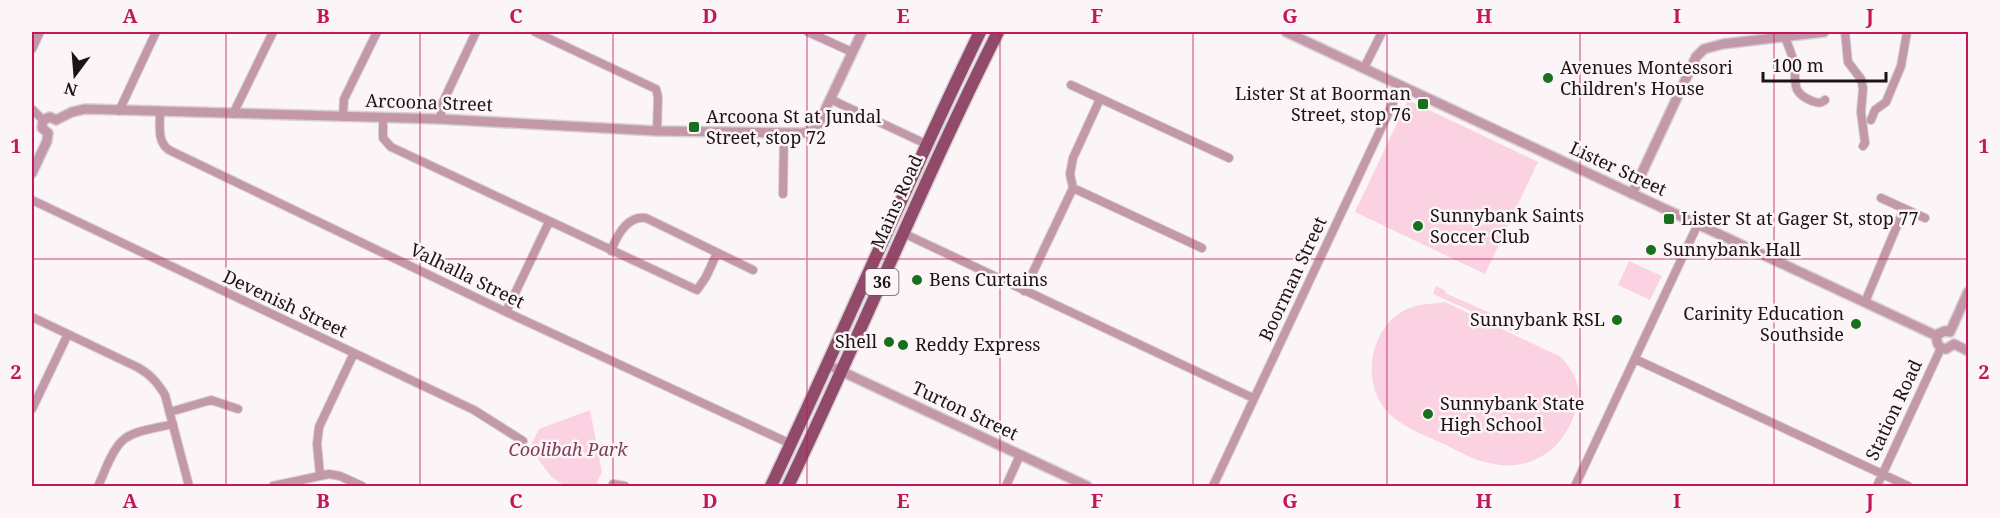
<svg xmlns="http://www.w3.org/2000/svg" width="2000" height="518" font-family="'Noto Serif',serif">
<style>
.green{fill:#fbd2e2}
.lines{fill:none;stroke-linecap:round;stroke-linejoin:round}
.minor-casing{stroke:#d7d1d3;stroke-width:10}
.tertiary-casing{stroke:#d7d1d3;stroke-width:12}
.primary-casing{stroke:#d7d1d3;stroke-width:15}
.minor{stroke:#c399a9;stroke-width:8}
.tertiary{stroke:#c399a9;stroke-width:9}
.primary{stroke:#914a6a;stroke-width:12}
.grid{fill:none;stroke:#c2185b;stroke-width:1.5;stroke-opacity:0.55}
.poi-dot{fill:#18701c;stroke:#fbf5f7;stroke-width:2}
.labels{text-anchor:middle;stroke-width:5;stroke-linejoin:round;paint-order:stroke}
.shield{fill:#fbf5f7;stroke:#60565a;stroke-width:1.5}
.shield-label{font-size:16px;font-weight:bold;fill:#1d1216}
.poi-label{font-size:18px;fill:#1d1216;stroke:#fbf5f7;text-anchor:start}
.street-label{font-size:18px;fill:#1d1216;stroke:#fbf5f7}
.park-label{font-size:18px;font-style:italic;fill:#7e405c;stroke:#fbf5f7}
.neatline{fill:none;stroke:#c2185b;stroke-width:2}
.grid-label{font-size:20px;text-anchor:middle;font-weight:bold;fill:#c2185b}
</style>
<rect width="100%" height="100%" fill="#fbf5f7"/>
<path class="green" d="M1408,100L1538,162L1485,274L1355,212Z
M1629,261L1662,276L1650,300L1618,285Z
M1436,286L1446,291L1445,293L1522,327L1518,334L1509,330V328L1433,294Z
M1445,302L1561,357C1583,382 1583,399 1569,427C1553,458 1522,471 1489,463C1472,460 1455,449 1439,442C1419,433 1395,424 1382,405C1362,375 1372,327 1405,310C1417,304 1432,304 1445,302Z
M590,410L602,472L598,480L597,486C551,487 556,483 530,447L539,429Z"/>
<g class="lines">
<g class="minor-casing">
<path id="minor" d="M535,32L656,89L658,97L657,131
M808,32L852,52
M1845,32L1848,62L1861,79L1863,88L1861,112L1865,143L1863,146
M1785,37C1788,46 1793,55 1794,65C1797,83 1790,92 1812,101C1818,103 1820,104 1825,100
M32,49L40,32
M1364,68L1382,32
M1071,85L1229,158
M830,99L926,144
M32,109L43,120
M119,111L156,32
M160,112C160,126 157,142 169,150L506,312L791,444
M233,114L273,32
M343,117L344,99L377,32
M383,118V138L391,147L697,290L706,277L717,253
M440,119L443,102L476,32
M1871,120L1875,110L1886,102L1901,66L1907,32
M1073,188L1202,248
M783,194L784,134
M1881,198L1925,218
M32,200L474,410L523,441
M903,233L1253,398
M611,251C617,235 627,215 646,218L753,270
M1024,291L1073,188L1070,174L1073,158L1100,99
M1865,302L1904,209
M506,312L549,222
M32,317L137,367C150,374 157,382 165,395L189,486
M1635,359L1908,486
M32,409L68,334
M170,412L211,400L238,409
M320,475L317,444L319,427L354,353
M99,484C105,471 111,452 122,441C133,430 158,428 173,424
M613,484L625,486
M273,486L329,474L340,476L362,486
M1006,486L1020,455
M1213,486L1401,86
M1575,486L1698,224
M1877,486L1941,348"/>
</g>
<g class="tertiary-casing">
<path id="tertiary" d="M1286,32L1937,336
M56,120L72,112L85,109L440,119L657,131L802,133L814,130L818,125L862,32
M48,133L42,128L43,120L50,117L56,120
M32,173L47,141L48,133
M1632,194L1696,57L1704,49L1723,44L1824,32
M1950,332L1945,331L1938,334C1935,342 1938,348 1946,349L1954,344
M1950,332L1968,292
M1954,344L1968,351
M828,365L1087,486"/>
</g>
<g class="primary-casing">
<path id="primary" d="M771,486C842,336 907,182 980,32
M788,486C860,336 923,181 998,32"/>
</g>
<use href="#minor" class="minor"/>
<use href="#tertiary" class="tertiary"/>
<use href="#primary" class="primary"/>
</g>
<path class="grid" d="M226,32V486M420,32V486M613,32V486M807,32V486M1000,32V486M1193,32V486M1387,32V486M1580,32V486M1774,32V486M32,259H1968"/>
<g class="poi-dot">
<circle cx="1548" cy="78" r="6"/>
<rect x="1417" y="98" width="12" height="12" rx="3"/>
<rect x="688" y="121" width="12" height="12" rx="3"/>
<rect x="1663" y="213" width="12" height="12" rx="3"/>
<circle cx="1418" cy="226" r="6"/>
<circle cx="1651" cy="250" r="6"/>
<circle cx="917" cy="280" r="6"/>
<circle cx="1617" cy="320" r="6"/>
<circle cx="1856" cy="324" r="6"/>
<circle cx="889" cy="342" r="6"/>
<circle cx="903" cy="345" r="6"/>
<circle cx="1428" cy="414" r="6"/>
</g>
<g class="labels">
<rect class="shield" x="865.5" y="269" width="33" height="26" rx="4.5"/>
<g class="shield-label">
<text x="882" y="288">36</text>
</g>
<g class="poi-label">
<text x="1560" y="74">Avenues Montessori<tspan x="1560" dy="21">Children's House</tspan></text>
<text x="1411" y="100" text-anchor="end">Lister St at Boorman<tspan x="1411" dy="21">Street, stop 76</tspan></text>
<text x="706" y="123">Arcoona St at Jundal<tspan x="706" dy="21">Street, stop 72</tspan></text>
<text x="1430" y="222">Sunnybank Saints<tspan x="1430" dy="21">Soccer Club</tspan></text>
<text x="1681" y="225">Lister St at Gager St, stop 77</text>
<text x="1663" y="256">Sunnybank Hall</text>
<text x="929" y="286">Bens Curtains</text>
<text x="1844" y="320" text-anchor="end">Carinity Education<tspan x="1844" dy="21">Southside</tspan></text>
<text x="1605" y="326" text-anchor="end">Sunnybank RSL</text>
<text x="877" y="348" text-anchor="end">Shell</text>
<text x="915" y="351">Reddy Express</text>
<text x="1440" y="410">Sunnybank State<tspan x="1440" dy="21">High School</tspan></text>
</g>
<g class="street-label">
<text transform="translate(429 103) rotate(2)" y="6">Arcoona Street</text>
<text transform="translate(1618 169) rotate(25)" y="6">Lister Street</text>
<text transform="translate(897 202) rotate(-66)" y="6">Mains Road</text>
<text transform="translate(467 276) rotate(26)" y="6">Valhalla Street</text>
<text transform="translate(1293 279) rotate(-65)" y="6">Boorman Street</text>
<text transform="translate(285 304) rotate(25)" y="6">Devenish Street</text>
<text transform="translate(1894 410) rotate(-65)" y="6">Station Road</text>
<text transform="translate(965 411) rotate(25)" y="6">Turton Street</text>
</g>
<g class="park-label">
<text x="568" y="456">Coolibah Park</text>
</g>
</g>
<rect width="2000" height="518" fill="none" stroke="#fbf5f7" stroke-width="66"/>
<g transform="translate(75 75) rotate(196)" stroke="#fbf5f7" stroke-width="4.5" paint-order="stroke">
<path d="M0-4.5L10 22L0 15L-10 22Z" fill="#1d1216"/>
<text y="-9" font-size="16" font-weight="bold" text-anchor="middle" fill="#1d1216">N</text>
</g>
<path d="M1763 72v9h123v-9" fill="none" stroke="#1d1216" stroke-width="3"/>
<text x="1772" y="72" font-size="18" fill="#1d1216" stroke="#fbf5f7" stroke-width="4.5" paint-order="stroke">100 m</text>
<rect x="33" y="33" width="1934" height="452" class="neatline"/>
<g class="grid-label">
<text x="130" y="23">A</text>
<text x="323" y="23">B</text>
<text x="516" y="23">C</text>
<text x="710" y="23">D</text>
<text x="903" y="23">E</text>
<text x="1097" y="23">F</text>
<text x="1290" y="23">G</text>
<text x="1484" y="23">H</text>
<text x="1677" y="23">I</text>
<text x="1870" y="23">J</text>
<text x="16" y="153">1</text>
<text x="1984" y="153">1</text>
<text x="16" y="379">2</text>
<text x="1984" y="379">2</text>
<text x="130" y="508">A</text>
<text x="323" y="508">B</text>
<text x="516" y="508">C</text>
<text x="710" y="508">D</text>
<text x="903" y="508">E</text>
<text x="1097" y="508">F</text>
<text x="1290" y="508">G</text>
<text x="1484" y="508">H</text>
<text x="1677" y="508">I</text>
<text x="1870" y="508">J</text>
</g>
</svg>
